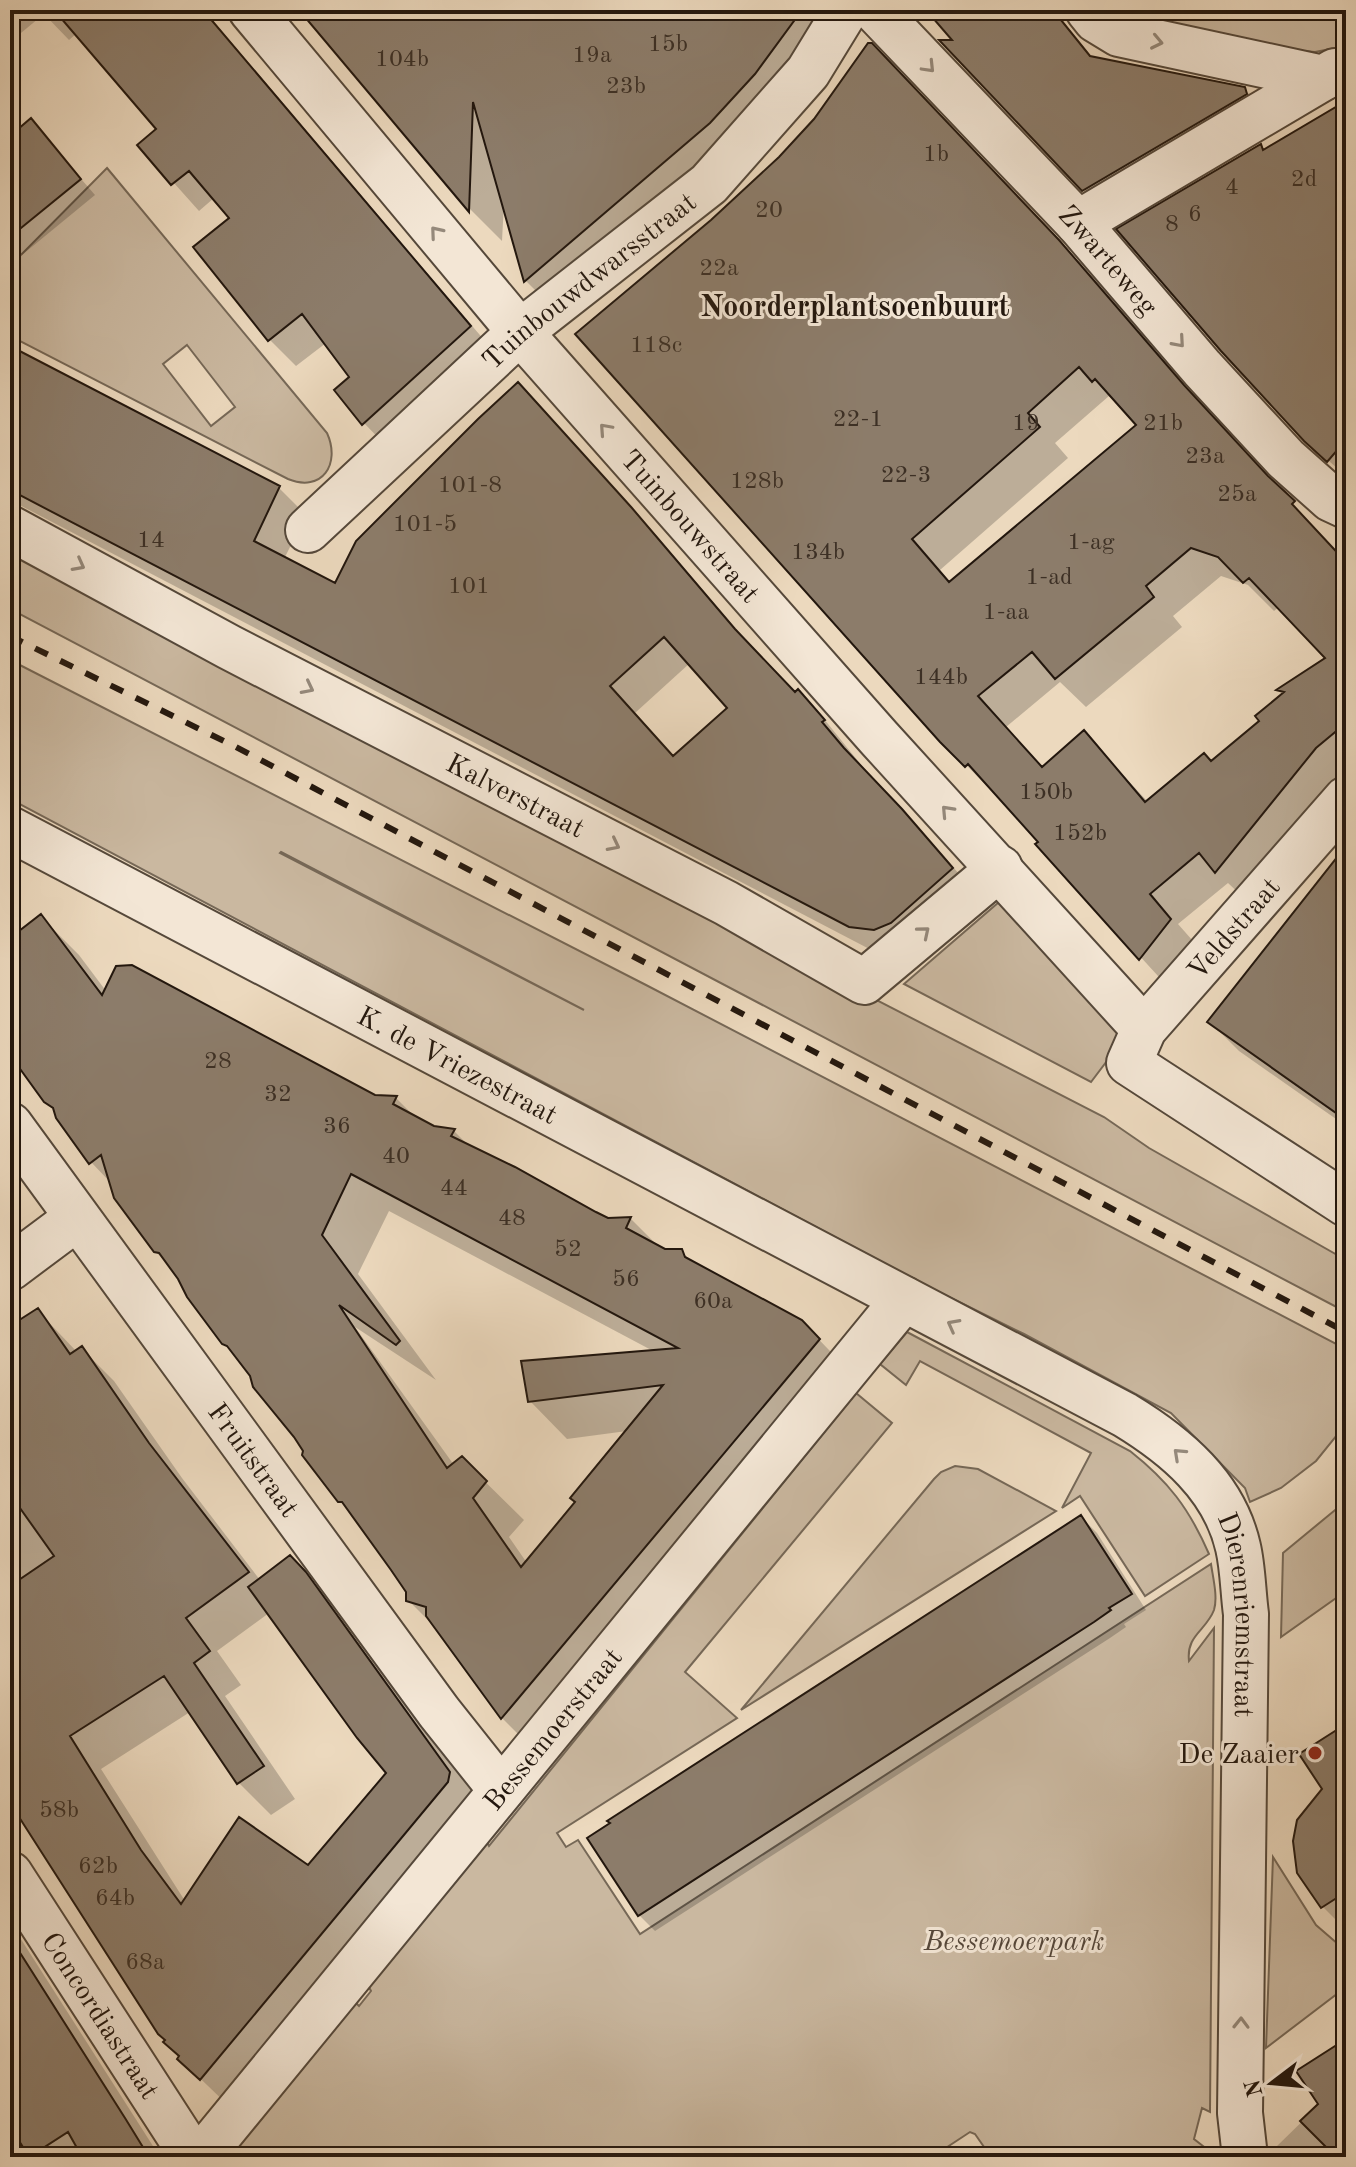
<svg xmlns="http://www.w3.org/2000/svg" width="1356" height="2167" font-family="'Old Standard TT',serif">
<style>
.green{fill:#cab8a0;stroke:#766857;stroke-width:2;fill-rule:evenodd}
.shadow{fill:#0003;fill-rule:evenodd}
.building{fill:#8c7c6a;stroke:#23170e;stroke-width:2;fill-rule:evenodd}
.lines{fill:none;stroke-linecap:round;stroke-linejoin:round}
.minor-casing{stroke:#55483a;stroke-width:48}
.minor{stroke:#f3e6d5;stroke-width:44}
.rail{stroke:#23170e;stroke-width:6;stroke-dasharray:14 14;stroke-linecap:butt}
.oneway{stroke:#95897b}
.poi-dot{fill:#8f2418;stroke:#f3e6d5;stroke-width:3}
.labels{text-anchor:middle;stroke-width:6;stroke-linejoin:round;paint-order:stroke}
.number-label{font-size:24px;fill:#3d3025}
.street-label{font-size:28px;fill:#23170e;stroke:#f3e6d5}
.poi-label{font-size:28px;fill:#23170e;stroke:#f3e6d5;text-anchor:end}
.park-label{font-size:28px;font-style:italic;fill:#55473a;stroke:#f3e6d5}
.neighbourhood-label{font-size:30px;font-weight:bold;fill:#23170e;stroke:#f3e6d5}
</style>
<rect width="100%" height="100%" fill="#ecd9be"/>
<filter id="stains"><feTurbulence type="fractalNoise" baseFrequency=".0025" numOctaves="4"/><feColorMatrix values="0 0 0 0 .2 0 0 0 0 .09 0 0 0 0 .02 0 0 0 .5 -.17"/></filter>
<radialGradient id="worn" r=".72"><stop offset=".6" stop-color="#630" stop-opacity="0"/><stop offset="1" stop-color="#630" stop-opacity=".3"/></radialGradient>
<path class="green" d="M1111,10H1346V46L1315,52L1292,50Z
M107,168L327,433C341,464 322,493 288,479L10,336V266ZM187,345L235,407L211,426L163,364Z
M10,545L750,935L1104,1117L1149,1148L1346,1260V1312L10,609Z
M10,660L646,985L1346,1349V1424L1316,1461L1281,1488L1250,1502L1245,1488L1171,1413L1024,1334L929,1287L10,799ZM281,852L584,1010L280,853Z
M1006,896L1128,1033L1091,1082L904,984Z
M907,1332L1130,1451C1168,1481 1189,1508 1209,1554L1145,1596L1080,1496L1062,1508L1091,1453L920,1361L906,1385L880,1364Z
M856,1393L892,1423L685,1672L737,1718L557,1833L566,1847L578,1840L640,1934L1211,1564C1213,1578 1218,1597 1214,1610C1206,1631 1186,1635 1189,1661L1214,1628L1210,2112L1202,2108L1194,2139L1203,2146L1192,2157H991L975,2134L970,2132L932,2157H230L356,2003L359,2006L371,1991L365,1980L482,1833L489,1846Z
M955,1466L978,1469L1056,1511L741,1710L934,1479L941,1472Z
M1346,1501V1591L1281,1637L1283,1553Z
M1273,1857L1316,1925L1339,1945L1346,1943V1987L1266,2048Z"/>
<path class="shadow" d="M10,10H204L496,354L390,450L364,423L337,390L352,377L326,343L296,366L270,340L232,218L214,198L199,211L140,145L159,129L76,34L69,40L44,14L10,42Z
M302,10H849L558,313L526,281L504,203L502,241L471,210Z
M927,10H1054L1093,59L1244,89L1260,105L1100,206L943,42H954Z
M901,75L1089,272L1252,459L1242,455L1346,563V777L1246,900L1228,883L1178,924L1200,949L1169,988L1038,845L1041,842L942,740L577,334ZM1109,396L1138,425L951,583L940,570L1068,458L1055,443ZM1221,576L1248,585L1274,611L1279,607L1320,650L1318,652L1326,660L1279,690L1284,695L1262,721L1212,763L1148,802L1084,733L1043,768L1006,727L1060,682L1086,707L1182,627L1173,616Z
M1346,104V476L1305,440L1261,146L1265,151Z
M31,121L95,195L22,255L10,243V138Z
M10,348L279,488L306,515L284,559L336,585L518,384L658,537L761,659L795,694L797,692L824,719L871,777L928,838L978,896L877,953L10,500ZM690,663L730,709L674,757L635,713Z
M1346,848V1126L1239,1051L1209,1021Z
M41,917L79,955L106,991L375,1097L396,1098L417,1119L433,1128L454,1131L471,1148L608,1220L631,1219L660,1248L665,1251H681L696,1266L801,1321L856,1378L539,1755L502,1718L438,1630L408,1600V1591L353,1514L340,1501L241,1361L223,1343L172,1268L155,1251L111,1183L91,1162L56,1111L10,1053V940ZM389,1211L655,1352L530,1401L567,1439L627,1431L577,1503L527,1563L509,1537L524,1520L462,1459L454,1465L355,1327L436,1380L358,1274Z
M38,1311L77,1352L82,1349L114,1381L182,1478L260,1580L290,1558L338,1607L482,1806L234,2111L180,2059L10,1799V1328ZM269,1613L389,1773L309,1868L185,1901L101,1769L190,1712L239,1783L271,1815L295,1799L225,1696L241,1685L217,1651Z
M1081,1517L1097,1533L1146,1610L1124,1624L1126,1627L1110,1638L655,1931L639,1915Z
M1346,1726V1930L1323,1907Z
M10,1922L160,2157H10Z
M1346,2041V2157H1283L1276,2147L1320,2104Z"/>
<path class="building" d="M54,10H203L471,326L362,425L334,390L349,377L302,314L268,341L193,247L229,218L189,171L171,185L137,145L156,129Z
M299,10H802L755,74L710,123L524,282L473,102L469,212Z
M926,10H1053L1090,56L1245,87L1247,94L1082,191L939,40H952Z
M868,43H872L1059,240L1184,385L1268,476L1295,501L1292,504L1346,562V723L1316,748L1215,873L1199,853L1150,894L1171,919L1139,960L1035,844L1038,842L968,764L965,767L940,742L575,334L711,220L779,157L814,119ZM1079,367L1092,382L1095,379L1136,425L949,582L912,539L1040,427L1028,413ZM1191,548L1218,557L1243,583L1249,578L1325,658L1276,690L1284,692L1255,716L1259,721L1211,761L1204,753L1145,802L1084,730L1042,767L978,696L1032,652L1055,679L1154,597L1146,586Z
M1346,101V440L1327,462L1304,441L1221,351L1116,229L1261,144L1263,150Z
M31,118L81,179L10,237V136Z
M10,346L280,486L254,541L335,583L356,541L478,419L518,382L632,508L735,629L795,692L798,689L825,720L822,722L844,748L902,809L953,868L891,923L874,930L849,927L10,490ZM664,637L727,708L673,756L610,686Z
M1346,846V1120L1207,1022Z
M41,914L102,995L116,966L132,965L375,1095L397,1096L393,1104L434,1126L455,1129L451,1136L515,1167L596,1212L608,1218L631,1217L626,1228L665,1249H682L685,1257L802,1320L820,1339L501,1719L426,1616V1607L406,1601V1592L391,1570L342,1502H338L302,1455L303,1451L294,1437L253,1387L250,1376L227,1346L222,1344L187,1297L178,1279L159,1253L154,1252L114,1198L101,1155L89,1164L56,1118L53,1108L44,1102L10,1055V938ZM351,1174L678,1348L521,1361L528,1402L663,1385L570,1498L575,1502L521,1567L473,1498L487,1481L462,1456L447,1468L339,1305L396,1345L400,1341L322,1235Z
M38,1308L70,1354L82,1346L149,1443L249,1572L186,1618L210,1651L194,1663L264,1766L237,1784L164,1676L70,1736L141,1850L181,1904L239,1817L308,1865L386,1773L357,1738L248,1587L290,1555L306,1572L450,1772L448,1782L200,2080L177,2059L179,2056L163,2042L165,2040L158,2034L10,1803V1586L54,1556L10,1494V1326Z
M1081,1515L1132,1594L1109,1608L1111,1610L1094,1622L638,1916L587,1838L610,1823L607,1821Z
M1346,1724V1892L1321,1908L1297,1873L1293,1841L1297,1820L1322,1789L1299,1754Z
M10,1937L125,2118L149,2157H82L68,2132L29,2157L10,2126Z
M1346,2039V2157H1336L1300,2121L1318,2104L1296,2071Z"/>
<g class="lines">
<g class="minor-casing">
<g id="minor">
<path id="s1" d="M251,10L520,332L879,738L1144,1029"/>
<path id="s2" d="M875,10L1078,223L1202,368L1286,459L1331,499L1346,506"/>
<path d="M1088,10L1096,20L1119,34L1323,78L1335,71"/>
<path d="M1078,223L1323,78"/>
<path id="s3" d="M10,528L229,647L726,903L864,982L1000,868"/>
<path id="s4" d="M308,530L520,332L709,184L808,72L846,10"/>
<path d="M1346,799L1144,1029L1129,1063L1346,1204"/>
<path id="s5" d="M10,829L1125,1415C1176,1446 1224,1486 1238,1547C1243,1568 1243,1592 1246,1614L1240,2113L1245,2157"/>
<path id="s6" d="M10,1125L439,1712L501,1790"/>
<path d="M10,1268L77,1218"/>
<path id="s7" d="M10,1874L193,2157"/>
<path id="s8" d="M201,2157L904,1299"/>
</g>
</g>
<use href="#minor" class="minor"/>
<path class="rail" d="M10,636L236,747L1346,1332"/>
</g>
<defs><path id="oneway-chevron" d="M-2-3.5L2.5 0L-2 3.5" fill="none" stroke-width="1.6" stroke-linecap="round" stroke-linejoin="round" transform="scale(2)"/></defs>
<g class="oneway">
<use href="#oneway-chevron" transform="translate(1157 42) rotate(12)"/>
<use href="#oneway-chevron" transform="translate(929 67) rotate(46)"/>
<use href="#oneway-chevron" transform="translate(436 232) rotate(-130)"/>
<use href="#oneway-chevron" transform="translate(1179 342) rotate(49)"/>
<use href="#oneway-chevron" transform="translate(605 429) rotate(-132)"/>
<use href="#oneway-chevron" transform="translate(79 565) rotate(28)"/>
<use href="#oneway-chevron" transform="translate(308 688) rotate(27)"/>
<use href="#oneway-chevron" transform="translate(947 811) rotate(-133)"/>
<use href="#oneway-chevron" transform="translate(614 845) rotate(27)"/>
<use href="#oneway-chevron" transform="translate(924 932) rotate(-40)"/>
<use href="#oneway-chevron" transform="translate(953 1325) rotate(-152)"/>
<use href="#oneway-chevron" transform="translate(1179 1454) rotate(-137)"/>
<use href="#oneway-chevron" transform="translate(1241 2023) rotate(-89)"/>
</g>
<circle class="poi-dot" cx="1315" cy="1753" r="8"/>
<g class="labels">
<g class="number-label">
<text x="668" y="51">15b</text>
<text x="592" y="62">19a</text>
<text x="402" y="66">104b</text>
<text x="626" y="93">23b</text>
<text x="936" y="161">1b</text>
<text x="1304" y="186">2d</text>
<text x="1232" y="194">4</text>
<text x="769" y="217">20</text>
<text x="1195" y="221">6</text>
<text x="1172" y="231">8</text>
<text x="719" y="275">22a</text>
<text x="656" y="352">118c</text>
<text x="858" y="426">22-1</text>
<text x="1026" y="430">19</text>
<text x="1163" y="430">21b</text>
<text x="1205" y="463">23a</text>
<text x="906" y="482">22-3</text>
<text x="757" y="488">128b</text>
<text x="470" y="492">101-8</text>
<text x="1237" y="501">25a</text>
<text x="425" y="531">101-5</text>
<text x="151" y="547">14</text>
<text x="1091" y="549">1-ag</text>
<text x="818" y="559">134b</text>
<text x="1049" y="584">1-ad</text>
<text x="469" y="593">101</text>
<text x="1006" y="619">1-aa</text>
<text x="941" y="684">144b</text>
<text x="1046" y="799">150b</text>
<text x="1080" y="840">152b</text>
<text x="218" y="1068">28</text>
<text x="278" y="1101">32</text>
<text x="337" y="1133">36</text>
<text x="396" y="1163">40</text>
<text x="454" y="1195">44</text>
<text x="512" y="1225">48</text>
<text x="568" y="1256">52</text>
<text x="626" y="1286">56</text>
<text x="713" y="1308">60a</text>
<text x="59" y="1817">58b</text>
<text x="98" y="1873">62b</text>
<text x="115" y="1905">64b</text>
<text x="145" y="1969">68a</text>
</g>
<g class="street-label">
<text dy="10" stroke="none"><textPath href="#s2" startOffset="342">Zwarteweg</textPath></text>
<text dy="10" stroke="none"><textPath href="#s4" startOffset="376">Tuinbouwdwarsstraat</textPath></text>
<text dy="10" stroke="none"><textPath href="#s1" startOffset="678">Tuinbouwstraat</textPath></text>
<text dy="10" stroke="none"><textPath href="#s3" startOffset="572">Kalverstraat</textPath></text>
<text transform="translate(1233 928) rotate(-49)" y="10">Veldstraat</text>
<text dy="10" stroke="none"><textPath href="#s5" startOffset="506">K. de Vriezestraat</textPath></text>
<text dy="10" stroke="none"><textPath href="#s6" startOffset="414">Fruitstraat</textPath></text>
<text dy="10" stroke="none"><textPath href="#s5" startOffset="1506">Dierenriemstraat</textPath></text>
<text dy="10" stroke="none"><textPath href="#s8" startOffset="554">Bessemoerstraat</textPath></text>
<text dy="10" stroke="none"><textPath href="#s7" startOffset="168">Concordiastraat</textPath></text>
</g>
<g class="poi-label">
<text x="1299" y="1763">De Zaaier</text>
</g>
<g class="park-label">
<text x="1014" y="1950">Bessemoerpark</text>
</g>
<g class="neighbourhood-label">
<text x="855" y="316">Noorderplantsoenbuurt</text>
</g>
</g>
<rect width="1356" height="2167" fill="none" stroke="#ecd9be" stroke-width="40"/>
<rect x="12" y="12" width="1332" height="2143" fill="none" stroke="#23170e" stroke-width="4"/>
<rect x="20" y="20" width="1316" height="2127" fill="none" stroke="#23170e" stroke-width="2"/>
<g transform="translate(1272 2083) rotate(254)" stroke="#f3e6d5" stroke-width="6" paint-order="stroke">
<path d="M0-6L14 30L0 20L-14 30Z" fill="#23170e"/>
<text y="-12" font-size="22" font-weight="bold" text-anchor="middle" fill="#23170e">N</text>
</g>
<rect width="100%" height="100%" filter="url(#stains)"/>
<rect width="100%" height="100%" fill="url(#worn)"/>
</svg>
